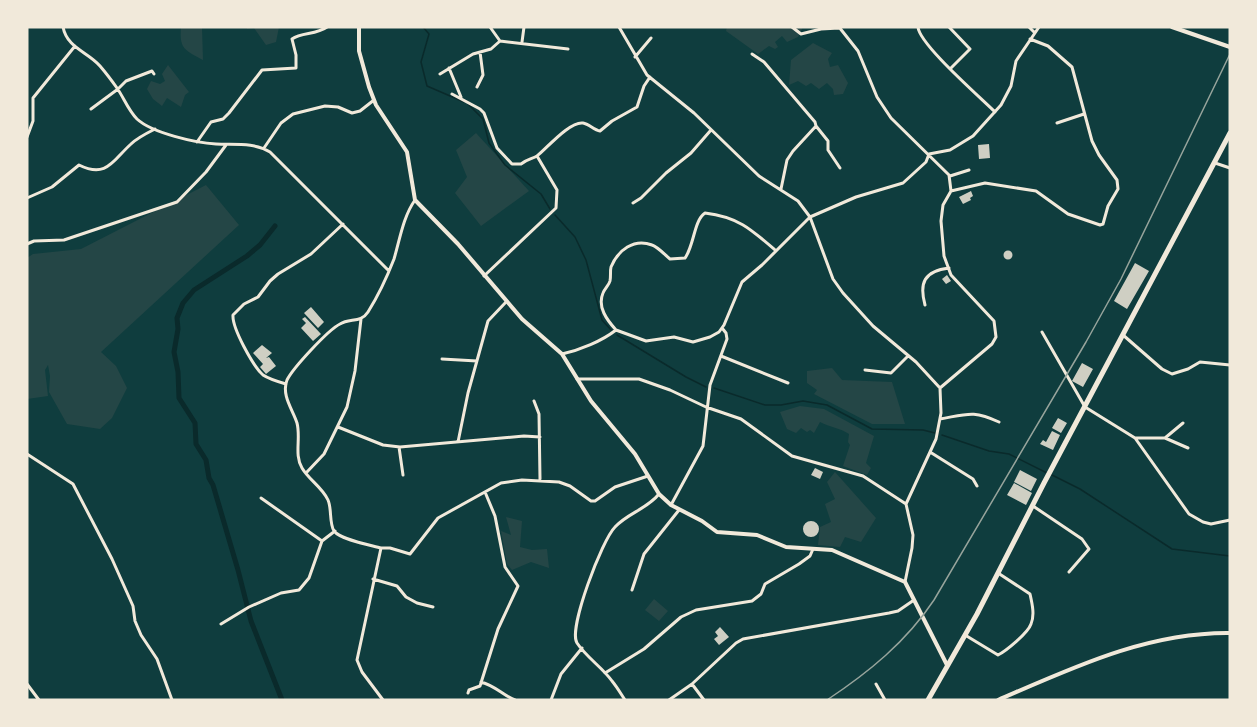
<svg xmlns="http://www.w3.org/2000/svg" width="1257" height="727" font-family="Poppins,sans-serif">
<style>
.green{fill:#244646}
.lines{fill:none;stroke-linecap:round;stroke-linejoin:round}
.stream{stroke:#0a2a2b;stroke-width:1.5}
.canal{stroke:#0a2a2b;stroke-width:5}
.building{fill:#cfcfc3}
.minor{stroke:#f1e9da;stroke-width:3}
.tertiary{stroke:#f1e9da;stroke-width:4}
.trunk{stroke:#f1e9da;stroke-width:5}
.rail{stroke:#97a49c;stroke-width:1.5}
</style>
<rect width="100%" height="100%" fill="#0f3d3e"/>
<path class="green" d="M181,27H202L203,60C185,50 179,49 181,27Z
M247,27H279L276,42L266,45L254,28L247,29Z
M727,27H803L798,37L787,42L782,36L775,42L778,47L775,49L769,46L758,54L726,31Z
M813,43L832,53L828,59L830,67L838,65L848,83L843,94L834,95L833,89L827,83L819,89L811,83L806,86L798,81L789,85L791,60Z
M168,65L189,92L185,95L181,107L167,98L162,106L153,99L147,89L151,81L160,84L165,81L162,74Z
M476,133L529,191L481,226L455,193L467,177L456,150Z
M206,185L239,225L101,352L116,366L127,388L112,418L100,429L67,424L49,392L50,376L48,365L45,370L48,396L27,399V258L33,254L81,249Z
M832,368L842,380L892,382L905,424H872L814,394L817,390L807,383V371Z
M800,406L824,409L874,436L866,463L871,468L867,475L843,466L850,445L848,442L849,434C840,428 830,427 820,422L814,433L810,430L807,432L801,428L796,433L787,429L780,412Z
M835,472L876,518L861,542L845,537L840,547L818,545L820,527L831,522L825,504L835,499L827,482Z
M506,517L522,521L520,547L532,550L547,549L549,568L531,562L512,570L507,564L501,531L511,535Z
M654,599L668,611L659,621L645,610Z"/>
<g class="lines">
<path class="stream" d="M423,27L429,34L421,62L427,86L464,102
M468,104L483,119L489,143L505,165L541,194L550,209
M555,215L575,237L586,260L602,320L611,330
M617,335L686,377L706,387
M714,388L765,405H781L803,401L827,405L872,429L923,430L935,433
M942,435L989,451L1009,454L1047,473
M1052,475L1080,489L1172,549L1230,556"/>
<path class="canal" d="M275,226L260,245L247,256L194,290L183,303L177,318L178,329L174,352L178,372L179,398L195,423L196,444L206,460L209,478L213,485L238,570L251,621L282,700"/>
</g>
<path class="building" d="M989,144L990,158L979,159L978,145Z
M971,191L973,196L970,198L971,200L963,204L959,197Z
M1003.5 255a4.5 4.5 0 1 1 9 0a4.5 4.5 0 1 1-9 0Z
M1135,263L1149,271L1127,309L1114,301Z
M947,275L951,281L946,284L942,279Z
M311,307L324,322L318,328L304,313Z
M305,317L321,334L313,341L301,328L306,323L302,319Z
M262,345L272,353L266,358L269,357L276,366L266,374L260,367L263,364L253,353Z
M1082,363L1093,369L1083,387L1072,381Z
M1058,418L1067,423L1061,433L1052,428Z
M1052,431L1060,435L1053,450L1040,444L1043,440L1046,442Z
M815,468L823,472L820,479L811,475Z
M1020,470L1037,479L1031,491L1014,482Z
M1014,483L1032,493L1026,505L1007,495Z
M803 529a8 8 0 1 1 16 0a8 8 0 1 1-16 0Z
M720,627L729,637L719,645L714,639L718,636L715,632Z"/>
<g class="lines">
<path class="minor" d="M63,27C67,48 88,52 100,66C106,73 112,81 117,88C124,98 128,110 137,119C152,133 196,143 216,144C234,145 254,142 270,152L389,271
M490,27L500,41L568,49
M619,27L647,75L694,113L759,176L798,201L810,217L833,279L843,293L873,326L916,362L940,388L941,413L936,439L906,504L913,535L912,548L905,582
M792,27L801,34L821,29L839,28
M839,27L858,51L877,97L891,118L949,175L951,191L943,205L941,221L944,256L951,275L994,321L996,337L992,344L940,388
M918,27C919,44 980,97 995,112
M949,27L970,49L950,69
M1029,27L1034,32
M522,42L524,27
M752,54L764,62L815,122L816,126L793,151L787,160L781,189
M635,57L651,38
M449,68L461,97
M440,74L473,54L491,49L500,41
M477,87L483,75L480,52
M452,94L480,109L484,113L497,148L512,164H521C527,159 532,159 537,156C547,148 570,121 583,123C589,124 594,130 600,131L612,121L637,107L644,86L650,77
M91,109L118,89L126,81L152,71L154,74
M1057,123L1084,114
M816,126L828,141V150L840,168
M27,137L33,121V98L75,46
M197,142L211,122L223,119L229,113L262,70L296,68V55L292,39C302,32 316,35 327,27
M264,148L281,123L293,114L325,106L338,107L352,113L360,111L374,100
M1215,163L1230,168
M950,176L969,170
M951,191L985,183L1036,191L1068,214L1100,225L1103,224L1108,206L1118,189L1117,180L1099,155L1092,141L1072,67L1048,46L1030,39
M27,198L52,187L79,165C107,179 113,160 131,144C137,138 147,133 155,129
M633,203L641,198L666,173L691,153L711,130
M27,244L34,241L64,240L177,202L206,172L226,145
M484,276L556,208L557,190L537,156
M925,305C919,283 924,271 949,268
M616,330C607,320 597,307 603,293C605,288 609,285 610,281C611,276 610,271 611,267C618,250 634,238 652,245C658,247 665,255 670,259L685,258C694,246 694,220 705,213C738,217 751,229 775,250
M1042,332L1085,407L1135,438L1189,514L1203,522L1211,524L1230,520
M1123,335L1162,369L1172,374L1188,369L1200,362L1230,365
M562,354C580,350 602,341 616,330L646,341L674,337L693,342L710,337L719,332L724,325L742,282L762,265L810,217L856,197L903,183L926,162L929,154L950,150L973,136L1001,105L1011,86L1016,61L1039,27
M721,356L788,383
M442,359L477,361
M865,370L891,373L908,356
M577,379H639L670,390L706,407L741,419L792,456L863,476L906,504
M286,384C279,382 269,379 263,375C253,366 232,328 233,315L244,304L258,297L270,281L278,274L311,254L343,224
M534,401L539,414L540,479
M940,419C968,414 973,410 999,422
M338,427L383,445L400,447L524,436L540,437
M1135,438H1165L1188,448
M1165,438L1183,423
M458,442L468,393L488,321L506,302
M399,447L403,475
M930,452L973,479L977,486
M27,454L73,484L112,559L133,606L135,621L141,635L157,659L172,700
M306,473L324,454L347,407L355,371L361,319
M261,498L322,541
M671,505L703,446L710,385L727,339L726,333L722,328
M1033,506L1082,539L1089,549L1069,572
M381,548H390L410,554L438,518L501,483L522,480L559,482L570,486L591,501H595L615,487L648,476
M373,579L397,586L406,597L417,603L433,607
M632,590L644,554L679,510
M221,624L249,607L281,593L299,590L309,578L322,541L335,531
M965,635L998,655C1006,651 1028,633 1031,624C1035,615 1032,603 1030,594L998,573
M605,673L644,649L681,617L696,610L752,601L761,594L765,584L799,564L810,556L813,549
M481,682C496,686 502,695 515,700
M27,684L39,700
M692,684L704,700
M876,684L885,700
M468,693L469,690L480,686L498,629L518,586L505,567L495,516L485,492
M383,700L362,672L357,660L381,548C370,545 341,540 334,531C329,523 332,509 328,500C322,487 309,480 302,468C294,455 301,438 297,423C293,410 281,395 287,380C293,368 328,330 340,324C350,318 361,323 368,312C378,296 387,277 394,259C400,239 403,217 415,200
M551,700L561,674L582,648
M625,700C621,694 617,687 612,681C602,667 587,658 577,643C568,629 602,540 615,527C628,513 647,509 659,494
M669,700L692,684L736,643L743,639L889,613L898,611L914,600"/>
<path class="tertiary" d="M359,27V51L369,87L376,105L407,152L415,200L458,244L522,319L562,354L591,401L635,454L659,494L671,505L702,521L717,532L757,535L786,547L832,550L905,582L947,665
M1172,27L1230,47
M998,700C1072,668 1147,632 1230,633"/>
<path class="trunk" d="M928,700L977,614L1044,483L1230,133"/>
<path class="rail" d="M827,700C869,672 906,642 934,600L1086,342L1121,279L1230,54"/>
</g>
<rect width="1257" height="727" fill="none" stroke="#f1e9da" stroke-width="57"/>
</svg>
